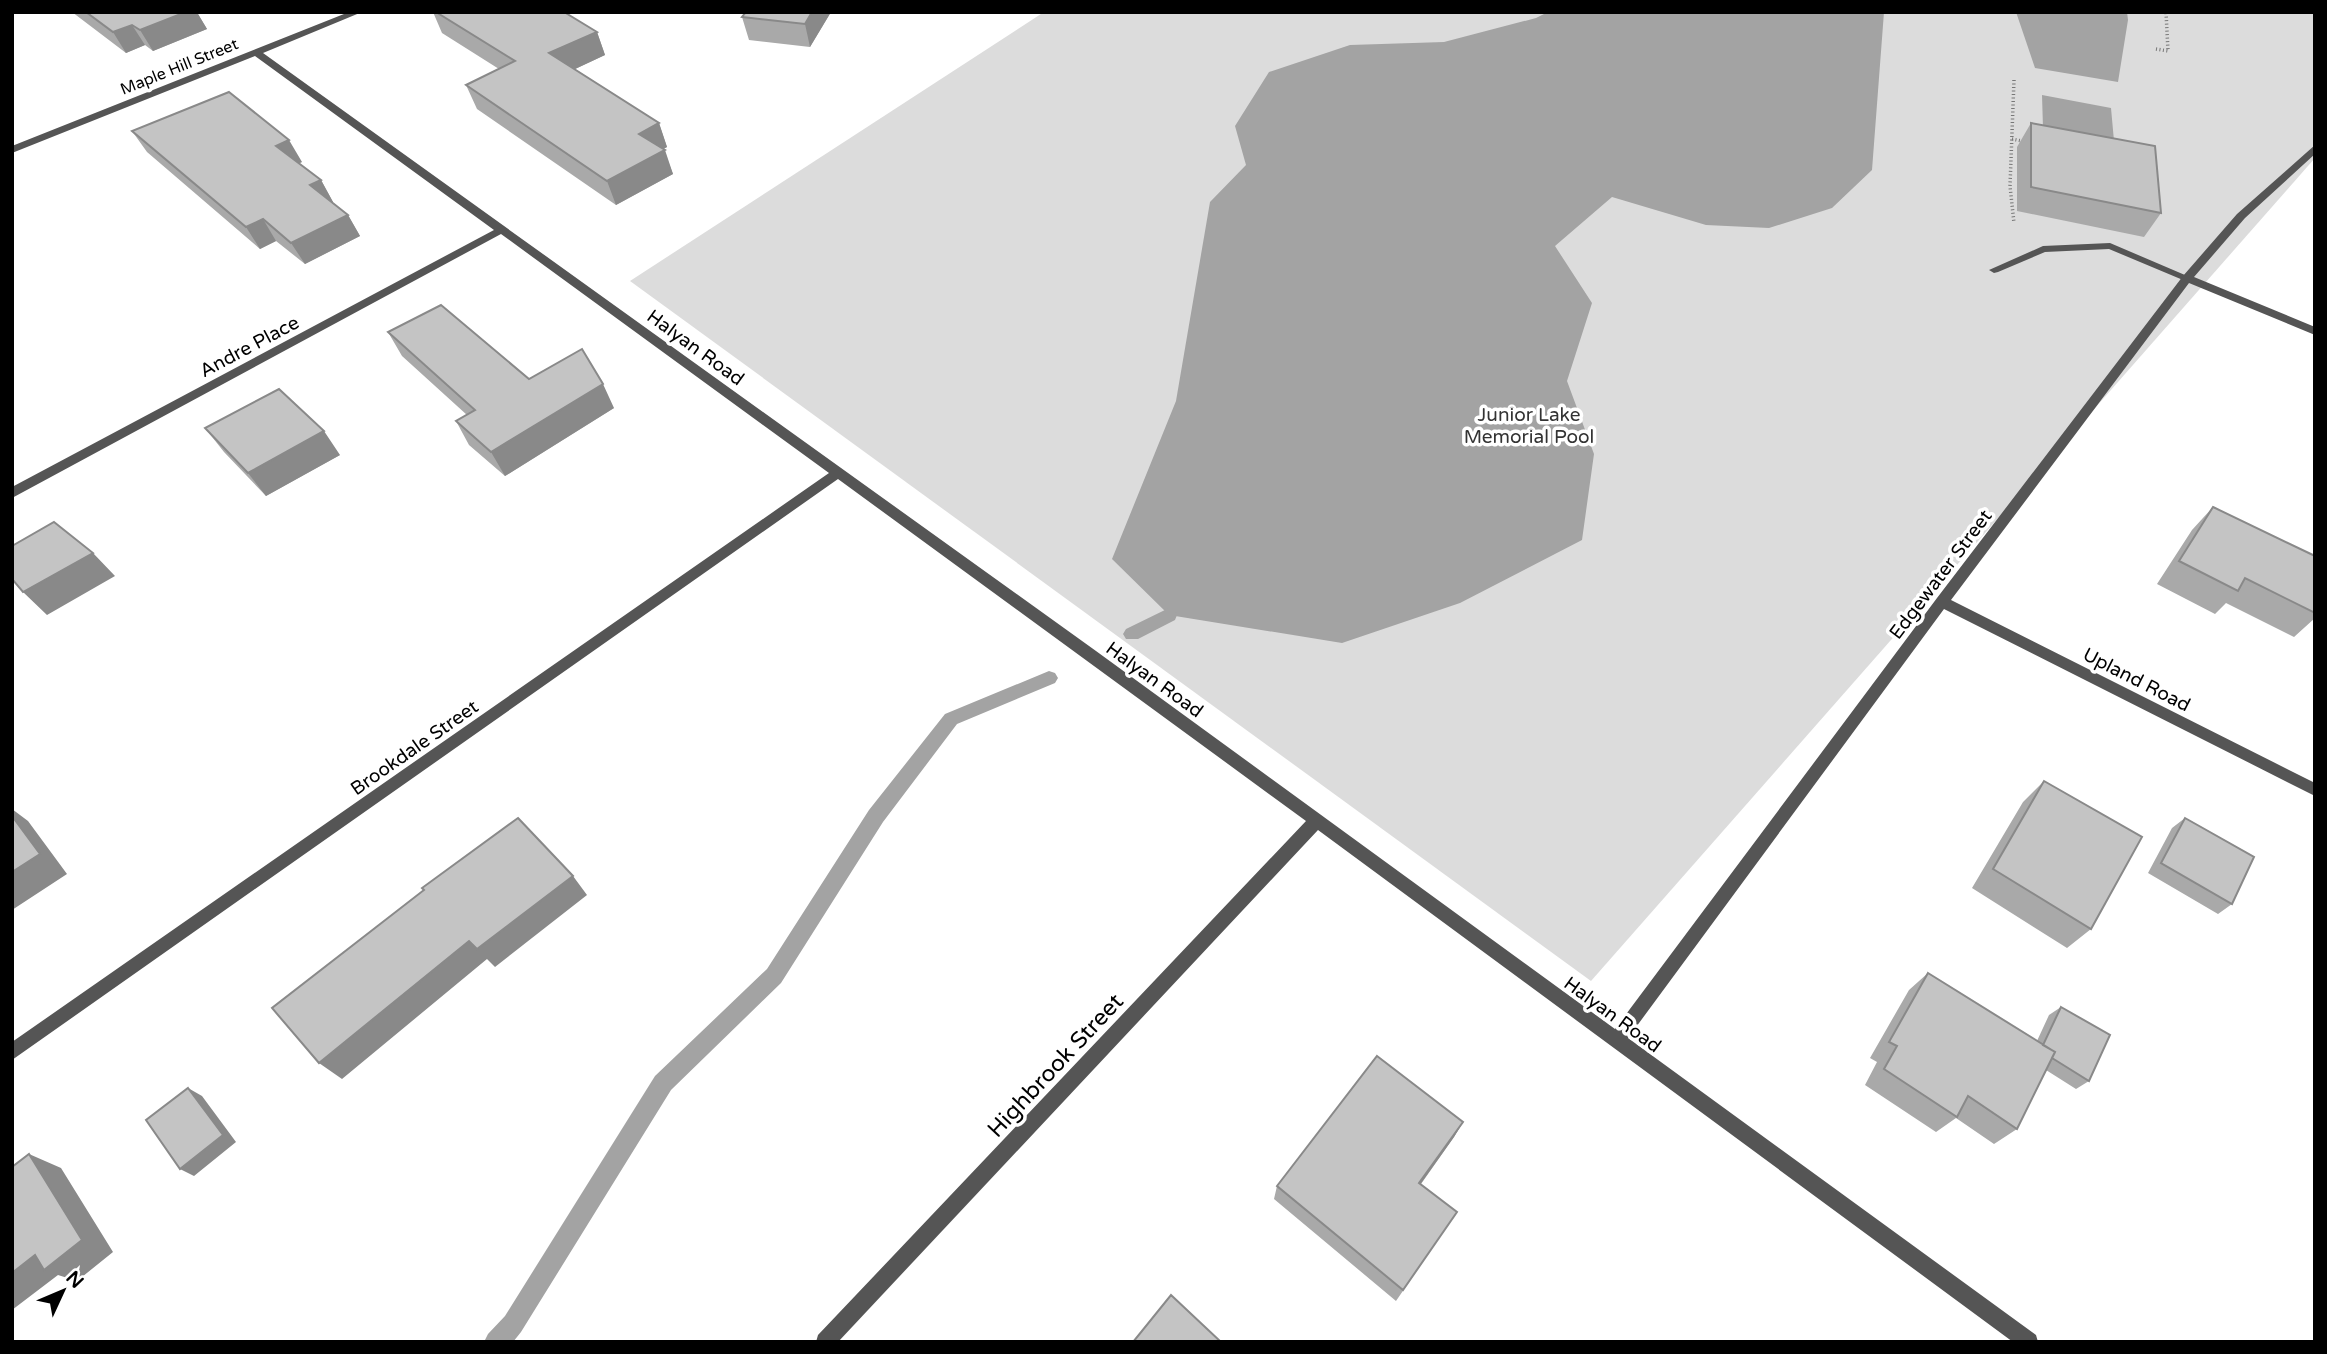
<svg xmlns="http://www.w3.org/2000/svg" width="2327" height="1354" font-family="'Varela Round',sans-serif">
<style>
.green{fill:#dcdcdc}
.water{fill:#a3a3a3}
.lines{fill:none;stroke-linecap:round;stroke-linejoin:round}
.stream{fill:#a3a3a3;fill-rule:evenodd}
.path{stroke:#777;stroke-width:3.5;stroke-dasharray:1 2.5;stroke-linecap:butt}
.lane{fill:#555;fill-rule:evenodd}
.street{fill:#555;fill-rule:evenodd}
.wall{fill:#a9a9a9}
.shaded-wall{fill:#898989}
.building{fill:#c4c4c4;stroke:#898989;stroke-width:2}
.labels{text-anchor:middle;stroke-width:7;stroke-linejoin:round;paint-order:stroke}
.far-street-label{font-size:16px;fill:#000;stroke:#fff}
.street-label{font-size:19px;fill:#000;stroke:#fff}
.park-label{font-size:19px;fill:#333;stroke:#fff}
.near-street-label{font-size:23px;fill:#000;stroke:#fff}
</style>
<rect width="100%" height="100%" fill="#fff"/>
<path class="green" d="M1044,12H2315V158L1591,981L630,281Z"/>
<path class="water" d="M1548,12H1884L1872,170L1832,208L1769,228L1706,225L1612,197L1555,246L1592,303L1567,381L1594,454L1582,540L1460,603L1342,643L1169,615L1112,559L1176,401L1210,202L1246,165L1235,126L1269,72L1350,45L1444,42L1536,18Z
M2016,12H2127L2128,20L2118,82L2035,68Z
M2042,95L2111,108L2114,141L2043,128Z"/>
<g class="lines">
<path class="stream" d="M1169,608L1175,610L1177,615L1175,620L1138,639H1126L1123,634L1126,629Z
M1049,671L1055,673L1058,678L1055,683L957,724L883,822L781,983L671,1090L521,1332L513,1342H484L488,1334L505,1316L655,1076L767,969L869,810L945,714Z"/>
<path class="path" d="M2156,49L2168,51L2166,12
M2014,80L2010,186L2014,223
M2012,139L2027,142"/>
<path class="lane" d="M2110,243L2192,278L2191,280H2183L2109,249L2045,252L1998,272L1994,273L1989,270L2043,246Z"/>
<path class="street" d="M349,12H362L263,53L1096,651L1615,1029L1937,598L2183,276L2237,214L2315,145V154L2245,218L2194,277L2315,327V335L2189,283L1951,600L2315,783V796L1944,609L1628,1038L2036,1335L2038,1342H2013L1318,830L838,1342H816L818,1335L1306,821L838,479L12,1060V1042L829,473L501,234L12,498V487L494,230L255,56L12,153V146Z"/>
</g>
<path class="wall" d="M72,12H203L198,14L207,29L153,51L145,45L126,53Z
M433,12H564L597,32L605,55L575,69L659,123L667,147L663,149L673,174L616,205L477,109L466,85L499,69L442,33Z
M746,12H831L810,47L749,40L742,17Z
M2031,123L2161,213L2144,237L2017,211V147Z
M132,131L302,162L299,163L321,180L333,202H332L348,215L360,236L305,264L276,241L260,249L147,152Z
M388,332L529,379L614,408L505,476L469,445L456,421L467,415L402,356Z
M205,428L340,455L266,496L224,452Z
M2213,507L2315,556V618L2294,637L2226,603L2215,614L2157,584L2192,530Z
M2044,781L2091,929L2067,948L1972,888L2023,802Z
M2185,818L2232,904L2218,914L2148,873L2172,828Z
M1928,973L2037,1041L2049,1015L2061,1007L2089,1081L2076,1089L2046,1070L2017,1129L1994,1144L1956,1118L1936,1132L1865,1085L1877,1062L1870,1058L1909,990Z
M1463,1122L1454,1137L1421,1184L1457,1212L1396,1301L1274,1199L1277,1186Z"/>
<path class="shaded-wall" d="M186,12H203L198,14L207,29L153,51L140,30Z
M812,12H831L810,47L805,24Z
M132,25L145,45L126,53L113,32Z
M597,32L605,55L558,77L549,53Z
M659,123L667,147L647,158L639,134Z
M289,140L302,162L289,168L276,146Z
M665,150L673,174L616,205L607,181Z
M321,180L333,202L323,207L310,185Z
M348,215L360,236L305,264L291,243Z
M263,219L276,241L260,249L246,227Z
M603,384L614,408L505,476L491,452Z
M324,431L340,455L266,496L248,473Z
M93,553L115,576L47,615L23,592Z
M12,809L28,821L67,874L12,910Z
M573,876L587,895L495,967L487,959L342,1079L319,1063L469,941Z
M188,1088L202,1096L236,1142L194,1176L180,1169Z
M1463,1122L1454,1137L1412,1196L1419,1183Z
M29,1154L61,1168L113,1252L77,1281L58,1275L12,1310V1273Z"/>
<path class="building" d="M86,12H186L140,30L132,25L113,32Z
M436,12H564L597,32L549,53L659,123L639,134L665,150L607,181L466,85L515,61Z
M746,12H812L805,24L742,17Z
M229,92L289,140L276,146L321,180L310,185L348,215L291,243L263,219L246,227L132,131Z
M2031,123L2155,146L2161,213L2031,187Z
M441,305L529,379L582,349L603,384L491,452L456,421L475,410L388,332Z
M279,389L324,431L248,473L205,428Z
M2213,507L2315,556V613L2245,578L2238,591L2179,561Z
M54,522L93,553L23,592L12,579V546Z
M2044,781L2142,837L2091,929L1993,869Z
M12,816L40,854L12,872Z
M518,818L573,876L477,949L469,941L319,1063L272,1008L424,890L422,888Z
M2185,818L2254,857L2232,904L2161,863Z
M1928,973L2055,1052L2017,1129L1968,1096L1957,1117L1884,1069L1897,1046L1889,1042Z
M2061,1007L2110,1035L2089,1081L2052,1058L2055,1052L2043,1045Z
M1377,1056L1463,1122L1419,1183L1457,1212L1403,1290L1277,1186Z
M188,1088L223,1135L180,1169L146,1120Z
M29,1154L82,1240L44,1270L35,1255L12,1273V1167Z
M1171,1295L1221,1342H1133Z"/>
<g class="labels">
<g class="far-street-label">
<text transform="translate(179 66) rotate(-22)" y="6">Maple Hill Street</text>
</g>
<g class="street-label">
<text transform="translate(249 346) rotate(-28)" y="7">Andre Place</text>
<text transform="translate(696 347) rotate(36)" y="7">Halyan Road</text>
<text transform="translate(1940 574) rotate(-53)" y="7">Edgewater Street</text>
<text transform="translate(1155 679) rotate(36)" y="7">Halyan Road</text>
<text transform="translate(2137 679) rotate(27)" y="7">Upland Road</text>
<text transform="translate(414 747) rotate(-35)" y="7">Brookdale Street</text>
<text transform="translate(1613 1014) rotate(36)" y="7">Halyan Road</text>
</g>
<g class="park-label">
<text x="1529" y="421">Junior Lake<tspan x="1529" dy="22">Memorial Pool</tspan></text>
</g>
<g class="near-street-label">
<text transform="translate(1055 1065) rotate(-47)" y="8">Highbrook Street</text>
</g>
</g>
<rect width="2327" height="1354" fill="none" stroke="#000000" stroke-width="28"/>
<g transform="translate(63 1291) rotate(46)" stroke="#ffffff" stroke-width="5" paint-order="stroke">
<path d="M0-5L12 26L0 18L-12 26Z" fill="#000000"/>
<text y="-10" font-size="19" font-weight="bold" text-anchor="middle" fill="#000000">N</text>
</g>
</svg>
